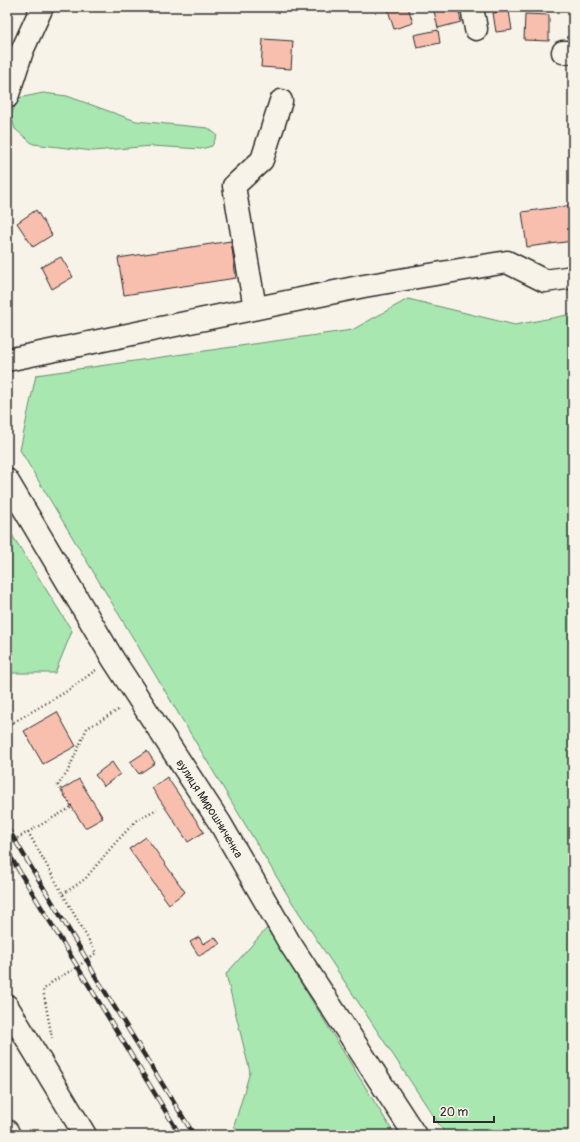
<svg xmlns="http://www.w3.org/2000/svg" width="580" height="1142" font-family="Pangolin,sans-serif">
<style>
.green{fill:#a8e8b0;stroke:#6a8a6e}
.building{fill:#f8bfae;stroke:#2b2b2b}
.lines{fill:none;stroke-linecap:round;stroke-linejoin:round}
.minor-casing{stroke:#2b2b2b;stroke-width:25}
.path{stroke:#2b2b2b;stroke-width:2.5;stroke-dasharray:1 3;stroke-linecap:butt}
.minor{stroke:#f7f3e8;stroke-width:22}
.rail-casing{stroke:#2b2b2b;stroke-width:4.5}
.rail{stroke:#f7f3e8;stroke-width:3;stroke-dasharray:9;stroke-linecap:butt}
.labels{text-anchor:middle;stroke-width:3;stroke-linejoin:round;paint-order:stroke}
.street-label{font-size:12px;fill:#2b2b2b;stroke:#f7f3e8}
</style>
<rect width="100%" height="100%" fill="#f7f3e8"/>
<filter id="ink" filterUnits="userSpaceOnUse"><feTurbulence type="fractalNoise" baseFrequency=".025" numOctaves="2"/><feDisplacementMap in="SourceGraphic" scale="8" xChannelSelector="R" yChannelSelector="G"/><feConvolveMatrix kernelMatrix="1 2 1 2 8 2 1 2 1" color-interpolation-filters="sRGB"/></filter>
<g filter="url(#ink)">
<path class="green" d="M43,93L67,96L136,121L208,128L217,135L212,146L201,149L152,146L93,151L33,144L15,129L11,115L19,98Z
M408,299L515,325L573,314V1135H446L290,899L20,450L36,375L352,330Z
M7,527L72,631L55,673H7Z
M267,928L395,1135H241L234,1126L250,1072L226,974Z"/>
<path class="building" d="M398,7H408L413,23L394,29L388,10Z
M433,7H458L461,22L438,28Z
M509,11L512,30L496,32L493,13Z
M525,14L549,15V41L524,40Z
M438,30L440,43L417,48L414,35Z
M263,39L293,41L291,69L261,67Z
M573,205V241L527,247L522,212Z
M36,210L52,235L33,247L17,223Z
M231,241L236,278L124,295L118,258Z
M61,257L73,277L52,289L41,267Z
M57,712L76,746L43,764L24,731Z
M147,751L155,763L139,774L130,762Z
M112,762L120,774L104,786L95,775Z
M167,777L204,832L188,842L152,788Z
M79,779L103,818L85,828L61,790Z
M146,837L185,892L169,904L129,849Z
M199,937L203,944L215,937L220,944L199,956L190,942Z"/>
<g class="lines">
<g class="minor-casing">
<g id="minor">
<path d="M472,7L476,29"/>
<path d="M563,52H573"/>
<path d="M7,97L22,51L42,7"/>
<path d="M255,308L234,186L262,160L281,101"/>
<path d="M7,360L364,286L507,262L545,281L573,277"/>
<path id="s1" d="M7,480L113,659L220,823L289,942L415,1135"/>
<path d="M7,1006L85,1135"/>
<path d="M7,1131L9,1135"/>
</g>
</g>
<path class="path" d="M7,726L64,693L96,670
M28,832L96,953L77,967L52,982L43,990L52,1038
M7,844L72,807L58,785L67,773L87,728L120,709
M63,894L85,879L116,842L137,820L157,809"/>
<use href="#minor" class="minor"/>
<g class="rail-casing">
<path id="rail" d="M7,827L87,960L94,974L194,1135
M7,851L180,1135"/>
</g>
<use href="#rail" class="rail"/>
</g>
</g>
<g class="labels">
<g class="street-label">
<text dy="4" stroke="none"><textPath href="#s1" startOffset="386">вулиця Мирошниченка</textPath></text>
</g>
</g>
<rect width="580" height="1142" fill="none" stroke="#f7f3e8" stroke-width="24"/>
<rect x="12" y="12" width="556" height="1118" fill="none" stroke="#2b2b2b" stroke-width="1.5" filter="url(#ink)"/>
<path d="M434 1116v6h60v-6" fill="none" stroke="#2b2b2b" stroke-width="2"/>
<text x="440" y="1116" font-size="12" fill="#2b2b2b" stroke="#f7f3e8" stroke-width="3" paint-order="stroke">20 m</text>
</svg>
